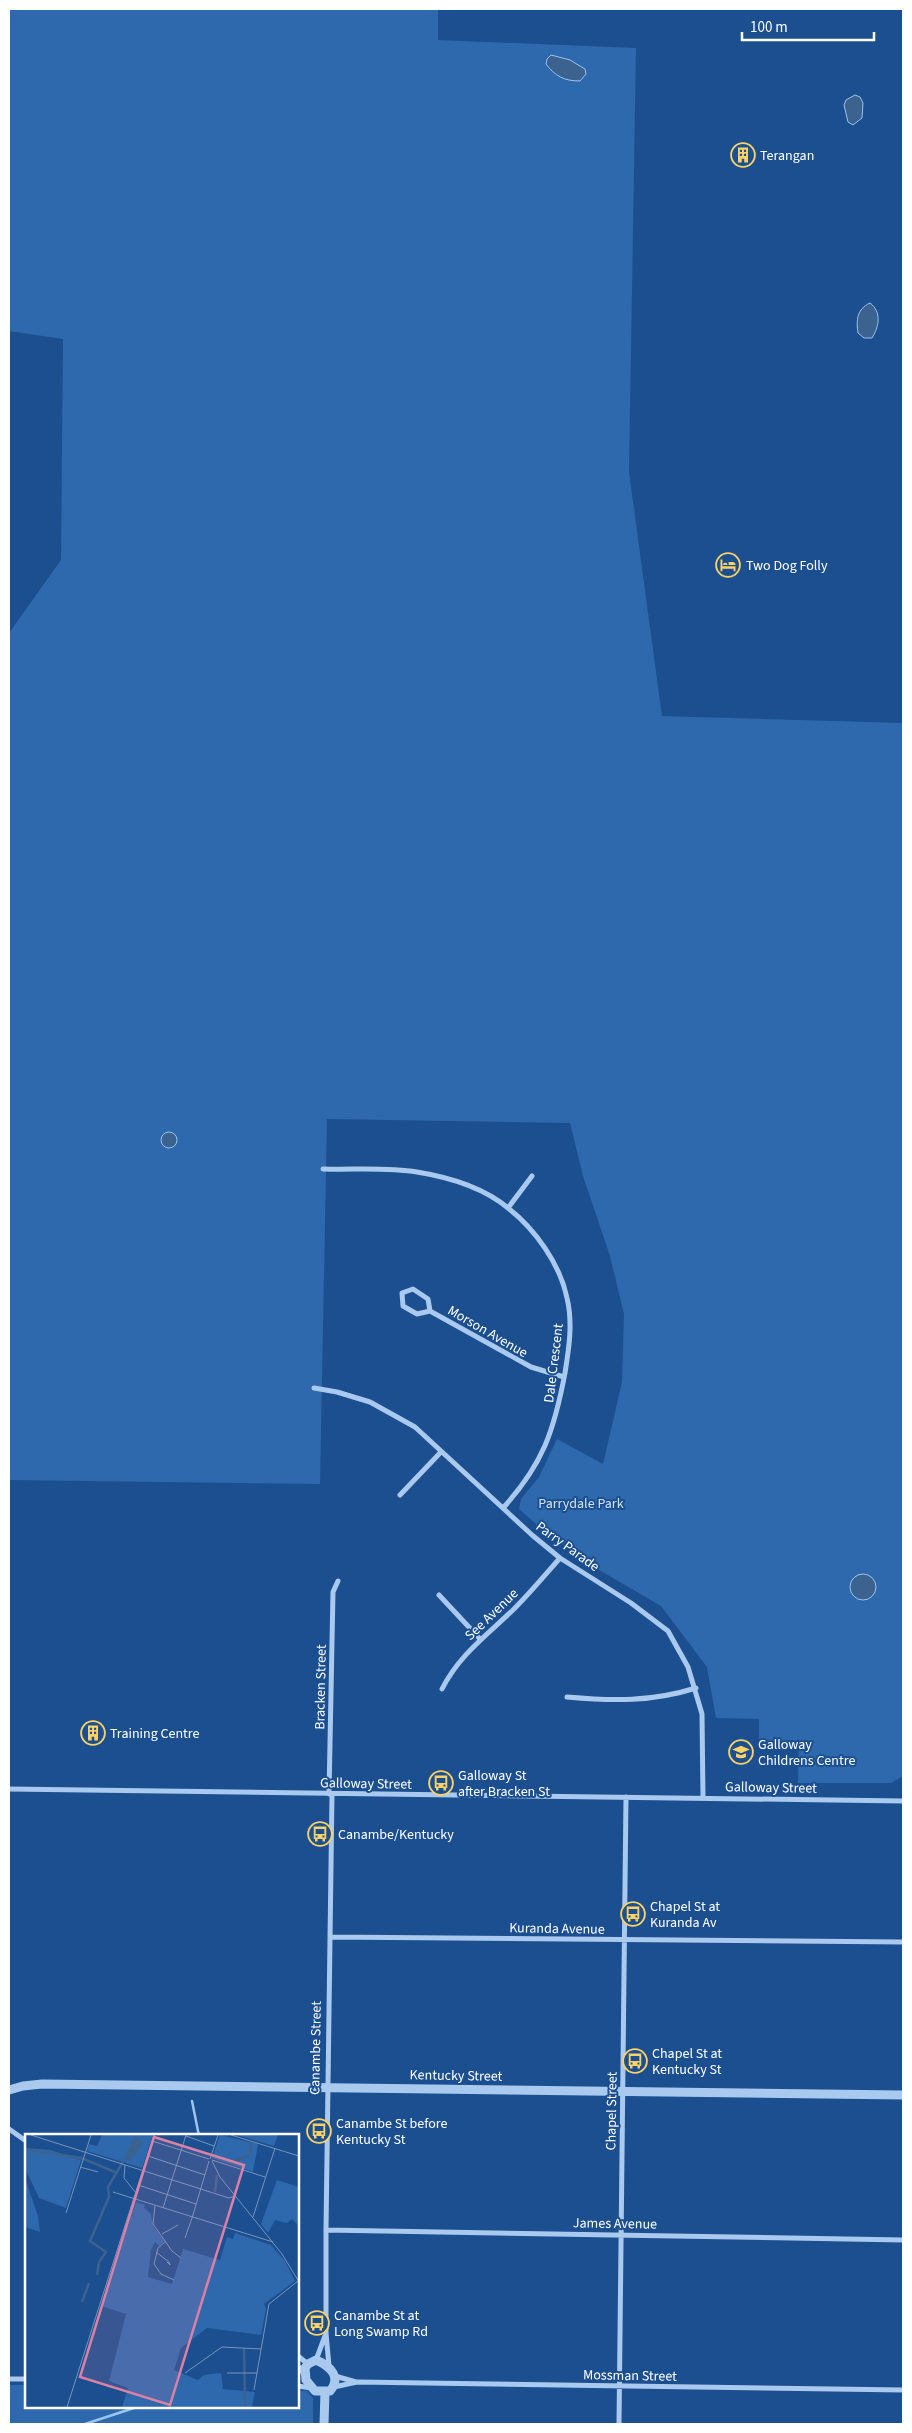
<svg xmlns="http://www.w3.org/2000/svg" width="912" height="2433" font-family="'Source Sans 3',sans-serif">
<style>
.green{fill:#2e69ad}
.water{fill:#3c6290;stroke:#9cc4f0}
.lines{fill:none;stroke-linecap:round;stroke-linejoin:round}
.stream{stroke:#9cc4f0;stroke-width:2.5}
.minor{stroke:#a9c9ee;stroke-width:5}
.tertiary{stroke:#a9c9ee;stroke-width:9}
.labels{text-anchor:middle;stroke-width:4;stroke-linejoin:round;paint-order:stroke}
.poi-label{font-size:14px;fill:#fff;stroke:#1b4f8f;text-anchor:start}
.street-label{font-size:14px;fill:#fff;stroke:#1b4f8f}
.park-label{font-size:14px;fill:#cfe3fa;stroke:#1b4f8f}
.inset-river{fill:none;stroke:#3c6290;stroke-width:2.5}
.inset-road{fill:none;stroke:#7695bc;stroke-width:1}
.view{fill:#dd80a5;fill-opacity:0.15;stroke:#dd80a5;stroke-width:2.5}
.inset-edge{fill:none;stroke:#fff;stroke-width:2.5}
</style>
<rect width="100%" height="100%" fill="#1b4f8f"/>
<path class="green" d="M9,9H438V40L636,48L629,472L662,716L903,723V1776L891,1783H798L799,1745H759V1719L716,1718L707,1667L661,1606L594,1567L545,1532L519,1509L521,1499L539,1477L557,1439L603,1464L622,1382L624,1314L610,1256L583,1176L570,1123L327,1119L320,1484L9,1480V633L61,560L63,339L9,331Z
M9,2385H26V2407H298V2391H307L313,2398V2424H9Z"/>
<path class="water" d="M551,55L570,60L585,69L586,74L580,81C564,81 555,76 546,64L547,59Z
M855,95L860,97L863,103L862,118L853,125L848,122L844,105L846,100Z
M870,303C882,312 879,327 872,338H864L858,333C856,320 857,309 870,303Z
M161 1140a8 8 0 1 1 16 0a8 8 0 1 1-16 0Z
M850 1587a13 13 0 1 1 26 0a13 13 0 1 1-26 0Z"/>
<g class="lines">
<path class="stream" d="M192,2101L199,2136
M85,2424L137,2407"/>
<path class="minor" d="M323,1169C354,1170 386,1167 417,1172C448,1177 484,1188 508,1208C535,1229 560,1264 567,1298C573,1323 569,1348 565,1373C554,1431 543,1464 503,1508
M508,1208L532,1176
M430,1311L428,1299L413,1289L402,1293L403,1306L417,1314L430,1311L531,1367L564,1377
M314,1388L337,1392L370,1402L415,1427L532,1535L560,1558L631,1603L668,1631L688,1667L702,1714L703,1798
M400,1495L441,1452
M439,1595L480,1639
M442,1689C459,1655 487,1635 514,1609C530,1593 545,1575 560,1558
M567,1697C612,1701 652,1702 696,1688
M9,1789L903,1801
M329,1794L333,1592L338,1581
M330,1937L903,1942
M9,2129L26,2141
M326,2230L903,2240
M298,2356L308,2364
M316,2360L325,2336
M298,2366L304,2374
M329,2366L326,2333V2230L332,1794
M335,2376L356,2382
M9,2379H26
M298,2386L311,2388
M334,2387L357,2382L903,2390
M619,2424L626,1797"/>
<path class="tertiary" d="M9,2090L23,2086L42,2084L903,2095
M316,2360C330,2366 342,2377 330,2391H315L306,2380L305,2368L308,2364Z
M324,2424L325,2392"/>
</g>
<defs>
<g id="building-ring" transform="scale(1.25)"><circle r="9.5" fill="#1b4f8f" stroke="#ffd166" stroke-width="1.5"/><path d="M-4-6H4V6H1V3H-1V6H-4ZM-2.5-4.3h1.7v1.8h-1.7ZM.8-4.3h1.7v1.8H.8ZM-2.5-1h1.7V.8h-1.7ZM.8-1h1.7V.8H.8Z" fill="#ffd166"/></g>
<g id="hotel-ring" transform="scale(1.25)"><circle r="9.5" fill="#1b4f8f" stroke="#ffd166" stroke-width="1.5"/><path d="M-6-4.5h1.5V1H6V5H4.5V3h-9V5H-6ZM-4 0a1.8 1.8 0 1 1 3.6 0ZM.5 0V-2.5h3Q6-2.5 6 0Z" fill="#ffd166"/></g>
<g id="school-ring" transform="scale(1.25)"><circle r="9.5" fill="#1b4f8f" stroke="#ffd166" stroke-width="1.5"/><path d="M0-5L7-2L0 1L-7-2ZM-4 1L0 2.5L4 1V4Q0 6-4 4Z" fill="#ffd166"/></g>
<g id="bus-ring" transform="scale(1.25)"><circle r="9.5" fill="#1b4f8f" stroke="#ffd166" stroke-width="1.5"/><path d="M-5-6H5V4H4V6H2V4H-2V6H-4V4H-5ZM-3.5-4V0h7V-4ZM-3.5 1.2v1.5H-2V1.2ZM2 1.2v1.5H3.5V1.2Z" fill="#ffd166"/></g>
</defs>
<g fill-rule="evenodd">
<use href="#building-ring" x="743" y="155"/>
<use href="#hotel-ring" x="728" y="565"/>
<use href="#building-ring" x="93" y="1733"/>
<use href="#school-ring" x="741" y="1752"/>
<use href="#bus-ring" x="441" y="1783"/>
<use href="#bus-ring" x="320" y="1834"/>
<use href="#bus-ring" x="633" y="1914"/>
<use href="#bus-ring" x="635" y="2061"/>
<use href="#bus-ring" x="319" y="2131"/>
<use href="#bus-ring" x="317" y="2323"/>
</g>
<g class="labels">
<g class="poi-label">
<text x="760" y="160">Terangan</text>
<text x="746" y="570">Two Dog Folly</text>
<text x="110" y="1738">Training Centre</text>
<text x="758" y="1749">Galloway<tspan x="758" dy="16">Childrens Centre</tspan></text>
<text x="458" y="1780">Galloway St<tspan x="458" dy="16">after Bracken St</tspan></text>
<text x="338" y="1839">Canambe/Kentucky</text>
<text x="650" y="1911">Chapel St at<tspan x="650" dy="16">Kuranda Av</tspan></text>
<text x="652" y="2058">Chapel St at<tspan x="652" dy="16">Kentucky St</tspan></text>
<text x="336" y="2128">Canambe St before<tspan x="336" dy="16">Kentucky St</tspan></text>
<text x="334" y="2320">Canambe St at<tspan x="334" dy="16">Long Swamp Rd</tspan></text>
</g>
<g class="street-label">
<text transform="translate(488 1331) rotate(30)" y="5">Morson Avenue</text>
<text transform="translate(553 1363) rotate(-83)" y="5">Dale Crescent</text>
<text transform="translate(568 1546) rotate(36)" y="5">Parry Parade</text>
<text transform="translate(491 1614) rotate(-44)" y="5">See Avenue</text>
<text transform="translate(320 1687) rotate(-89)" y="5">Bracken Street</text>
<text transform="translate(366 1783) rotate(1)" y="5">Galloway Street</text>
<text transform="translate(771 1787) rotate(1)" y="5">Galloway Street</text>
<text transform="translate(557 1928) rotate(1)" y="5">Kuranda Avenue</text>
<text transform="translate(315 2048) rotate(-89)" y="5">Canambe Street</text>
<text transform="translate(456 2075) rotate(1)" y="5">Kentucky Street</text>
<text transform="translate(611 2111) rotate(-89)" y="5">Chapel Street</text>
<text transform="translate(615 2223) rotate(1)" y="5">James Avenue</text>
<text transform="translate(630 2375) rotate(1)" y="5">Mossman Street</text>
</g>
<g class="park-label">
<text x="581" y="1508">Parrydale Park</text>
</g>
</g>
<g transform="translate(25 2134)">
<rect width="274" height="274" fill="#1b4f8f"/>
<path d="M77,1H128L117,34L62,17L64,10L72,12ZM195,1L233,10L228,38L187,24ZM212,1H253L249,12ZM0,14L25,16L56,26L41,74L14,64L0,34ZM0,44L13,82L15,98L0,93ZM252,46L274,53V92L267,85L262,89L250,86L243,99L236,90ZM111,68L120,71L119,74L126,80L128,92L139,107L134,112L130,108L126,116L123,143L147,150L158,115L195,126L202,103L208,105L210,99L246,111L260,127L270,147L239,170L241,175L236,201L182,194L156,214L149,236L173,246L179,241L196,239L198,255L230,258L227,273H97L103,254L84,247L101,180L76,172Z" fill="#2e69ad"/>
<path d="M109,2L118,9L106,25L99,26Z" fill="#3c6290"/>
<path class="inset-river" d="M0,15L56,24L90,38M203,29L223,22L226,18L225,8M190,58L192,41M72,141L74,128L81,118L65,107L84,63L83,53L99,26M57,168L64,149M219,214L220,273"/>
<path class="inset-road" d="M6,1L204,64L210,62M206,1L274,22M161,2L189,12M127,7L184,25M123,22L180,41M185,25L193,1M187,26L240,43M187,27L195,43L257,120L274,148M100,31L99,44L111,59M55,33L73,38M113,51L171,70M88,58L248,108M130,72L128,90L147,117L156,124M138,74L161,1M41,79L66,1M228,83L250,14M167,84L184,27M137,100L153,91M160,104L167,84M141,107L133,114L129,130L136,140L149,146M131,118L144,128L145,131L142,128M160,239L197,213L236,215M202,239H232M229,256L244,170L273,147M42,273L129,1"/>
<path class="view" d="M129,3L219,31L145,271L55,243Z"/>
<rect width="274" height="274" class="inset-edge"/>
</g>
<rect width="912" height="2433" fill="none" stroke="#ffffff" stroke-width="20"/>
<path d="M742 32v8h132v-8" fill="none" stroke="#ffffff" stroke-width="2.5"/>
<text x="750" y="32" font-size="15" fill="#ffffff" stroke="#1b4f8f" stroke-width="4" paint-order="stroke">100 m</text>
</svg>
